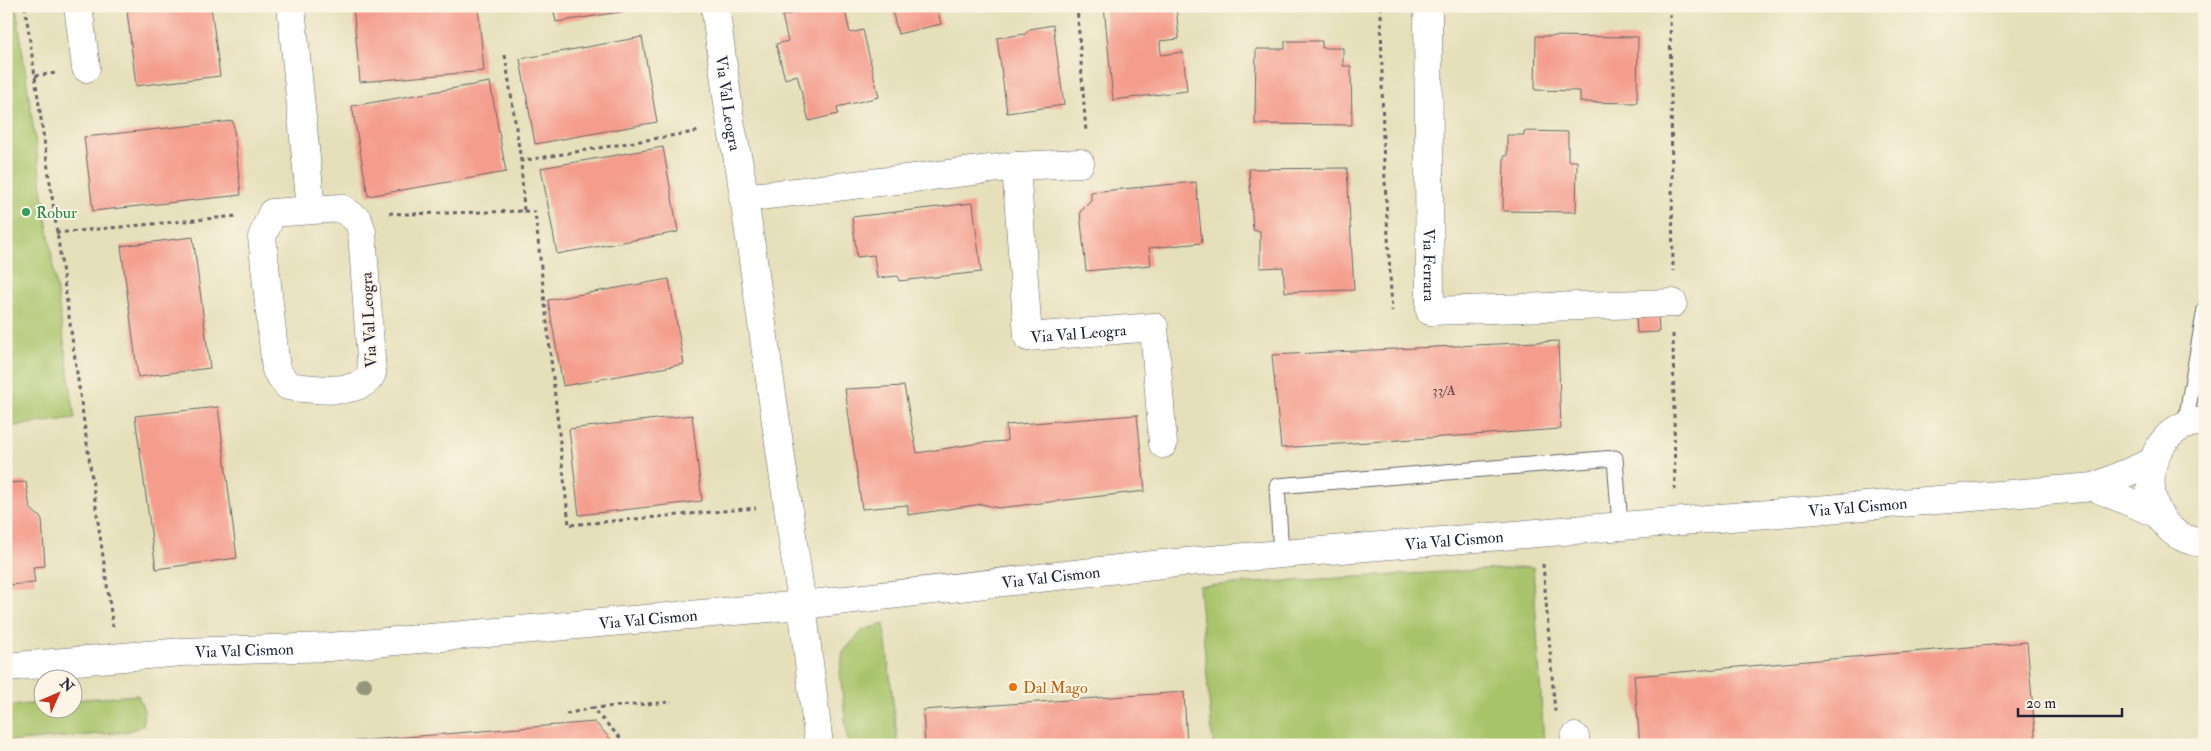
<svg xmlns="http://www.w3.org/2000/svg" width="2211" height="751" font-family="'IM FELL Double Pica',serif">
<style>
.grass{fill:#a8c46b;stroke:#657353}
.building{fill:#f49d8d}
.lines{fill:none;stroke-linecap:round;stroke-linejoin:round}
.service-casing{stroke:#666467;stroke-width:17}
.minor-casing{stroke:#666467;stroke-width:29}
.secondary-casing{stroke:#666467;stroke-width:29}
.path{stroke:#666467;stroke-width:3;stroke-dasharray:4 4;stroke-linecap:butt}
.service{stroke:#fff;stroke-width:15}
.minor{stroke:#fff;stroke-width:28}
.secondary{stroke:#fff;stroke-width:28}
.tree{fill:#94967e}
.leisure-dot{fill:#2e9e5b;stroke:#fcf5e5;stroke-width:2}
.food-dot{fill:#e8710a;stroke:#fcf5e5;stroke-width:2}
.labels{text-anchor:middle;stroke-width:4;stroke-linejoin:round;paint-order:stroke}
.number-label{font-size:14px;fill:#564150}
.street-label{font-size:16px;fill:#22223b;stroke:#fcf5e5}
.leisure-label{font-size:16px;fill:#27864d;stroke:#fcf5e5;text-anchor:start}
.food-label{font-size:16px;fill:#c56008;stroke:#fcf5e5;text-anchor:start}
</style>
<rect width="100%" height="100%" fill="#fcf5e5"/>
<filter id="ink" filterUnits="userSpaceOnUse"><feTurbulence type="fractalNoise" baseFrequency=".02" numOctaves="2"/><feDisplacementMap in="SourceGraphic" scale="10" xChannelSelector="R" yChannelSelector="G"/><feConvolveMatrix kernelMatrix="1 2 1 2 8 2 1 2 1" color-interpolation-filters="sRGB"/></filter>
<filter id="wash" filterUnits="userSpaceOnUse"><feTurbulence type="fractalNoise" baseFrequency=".0096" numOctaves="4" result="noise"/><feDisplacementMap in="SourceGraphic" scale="20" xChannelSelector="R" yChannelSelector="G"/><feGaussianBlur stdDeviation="1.12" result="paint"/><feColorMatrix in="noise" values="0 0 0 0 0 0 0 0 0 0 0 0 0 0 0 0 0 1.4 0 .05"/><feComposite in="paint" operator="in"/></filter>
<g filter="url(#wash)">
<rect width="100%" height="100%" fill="#e5dfba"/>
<path class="grass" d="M6,6H16L75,418L6,427Z
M1533,567L1544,745H1213L1199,586Z
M884,624L898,745H848L840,673L843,652L863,630Z
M138,695L144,710L143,726L126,732L6,742V706L42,703V708H72L73,700Z"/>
<g id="blocks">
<path class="building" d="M171,6H211L220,76L136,86L127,11Z
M353,6H375V8L478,6L484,71L360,82Z
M553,6H633V10L556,22Z
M823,6H844L850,33L863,30L879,97L837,107L838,114L809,121L797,75L785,79L776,44L788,41L782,16Z
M891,6H937L941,24L898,34Z
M1104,6H1176L1179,39L1160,41L1161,55L1183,52L1187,91L1113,100Z
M1053,25L1064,105L1007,113L997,38L1025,34L1030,29Z
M1536,36L1638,37L1637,103L1580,102V91L1535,90Z
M642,37L657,122L535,144L520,59Z
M1285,41H1322V48H1343V66H1351L1352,125L1255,124L1256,49H1285Z
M490,82L506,172L368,196L352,106Z
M233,121L241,195L93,211L84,137Z
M1524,131L1568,132V161H1577L1576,212L1503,211L1504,156H1507V135H1524Z
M663,147L678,232L557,254L541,168Z
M1347,168L1354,290L1285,292L1283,267L1260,268V231L1253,230L1249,169Z
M1196,182L1202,243L1149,248L1151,265L1086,271L1080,212L1091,201V192Z
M973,203L981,272L899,281L898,276L877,278L874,255L857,257L852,217Z
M193,237L210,368L138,377L121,246Z
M669,279L684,364L563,386L548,300Z
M1658,313L1659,332L1637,333L1636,314Z
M1558,341L1561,429L1281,448L1272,355Z
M904,386L917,453L980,443L1007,441L1006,425L1137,415L1145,491L998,508L982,504L908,515V505L862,509L845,389Z
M218,407L237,558L156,569L135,416Z
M692,415L702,501L579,515L569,429Z
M26,482L30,508L42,519L45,566L33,567L35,583L6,585V483Z
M2027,642L2036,745H1640L1634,676Z
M1184,692L1187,745H925L923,710Z
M595,722L616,745H332V743Z"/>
</g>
</g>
<g filter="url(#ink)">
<use href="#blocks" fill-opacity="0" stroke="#666467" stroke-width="1"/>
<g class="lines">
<g class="service-casing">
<path id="service" d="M2185,426L2205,309
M1281,555L1277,486L1615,458L1620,526"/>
</g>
<g class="minor-casing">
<g id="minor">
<path d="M78,6L86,68"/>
<path d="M291,6L311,209"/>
<path id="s1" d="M715,6L731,126L740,169L802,605L819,745"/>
<path id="s2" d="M1428,6L1430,311L1673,303"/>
<path id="s3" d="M1016,166L1028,337L1154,327L1163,444"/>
<path d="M743,198L1016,166L1080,163"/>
<path d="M341,208L358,220L362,232L372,373C363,397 309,389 288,386L276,370L262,237L272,213Z"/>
<path d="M1575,737V745"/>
</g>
</g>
<g class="secondary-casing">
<g id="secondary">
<path d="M2205,421C2133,424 2132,538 2205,543"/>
<path d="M2094,487L2158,514"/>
<path id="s4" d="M6,667L182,652L329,647L396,641L802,605L1162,564L2094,487L2152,462"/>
</g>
</g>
<path class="path" d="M25,6L113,627
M1077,6L1086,133
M1381,6L1383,143L1392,311
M1670,6L1673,271
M505,55L521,161
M35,76L56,73
M524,211L535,212L569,525L756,508
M389,213L405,214L524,211L521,161L700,131
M56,233L237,216
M1673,334L1675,491
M1543,564L1555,712
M2200,575L2205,580
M592,708L672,702
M566,714L592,708L627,745"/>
<use href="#service" class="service"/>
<use href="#minor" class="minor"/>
<use href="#secondary" class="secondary"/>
</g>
<circle class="tree" cx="364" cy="685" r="8"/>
</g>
<circle class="leisure-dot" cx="26" cy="212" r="5"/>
<circle class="food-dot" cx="1013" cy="687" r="5"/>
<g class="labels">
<g class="number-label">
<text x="1444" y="395">33/A</text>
</g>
<g class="street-label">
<text dy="6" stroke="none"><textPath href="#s1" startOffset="98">Via Val Leogra</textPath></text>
<text dy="6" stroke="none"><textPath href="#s2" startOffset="259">Via Ferrara</textPath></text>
<text transform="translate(368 320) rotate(-93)" y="6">Via Val Leogra</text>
<text dy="6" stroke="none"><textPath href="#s3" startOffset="222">Via Val Leogra</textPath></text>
<text dy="6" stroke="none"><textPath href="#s4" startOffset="1859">Via Val Cismon</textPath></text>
<text dy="6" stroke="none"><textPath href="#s4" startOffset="1454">Via Val Cismon</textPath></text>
<text dy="6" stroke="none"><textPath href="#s4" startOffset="1049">Via Val Cismon</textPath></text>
<text dy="6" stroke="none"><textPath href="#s4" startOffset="644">Via Val Cismon</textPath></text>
<text dy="6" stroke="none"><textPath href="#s4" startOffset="239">Via Val Cismon</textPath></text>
</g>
<g class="leisure-label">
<text x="36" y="218">Robur</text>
</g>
<g class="food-label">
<text x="1023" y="693">Dal Mago</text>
</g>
</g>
<rect width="2211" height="751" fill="none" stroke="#fcf5e5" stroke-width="25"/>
<g transform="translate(58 694) rotate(45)"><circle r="24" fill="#fcf5e5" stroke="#a5a1a1"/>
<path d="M0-4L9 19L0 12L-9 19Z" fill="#c8321e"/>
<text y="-8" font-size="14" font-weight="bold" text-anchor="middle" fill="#22223b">N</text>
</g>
<path d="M2018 708v8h104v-8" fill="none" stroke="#22223b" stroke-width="2.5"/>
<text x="2026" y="708" font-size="15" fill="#22223b" stroke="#fcf5e5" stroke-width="4" paint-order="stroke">20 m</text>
</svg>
